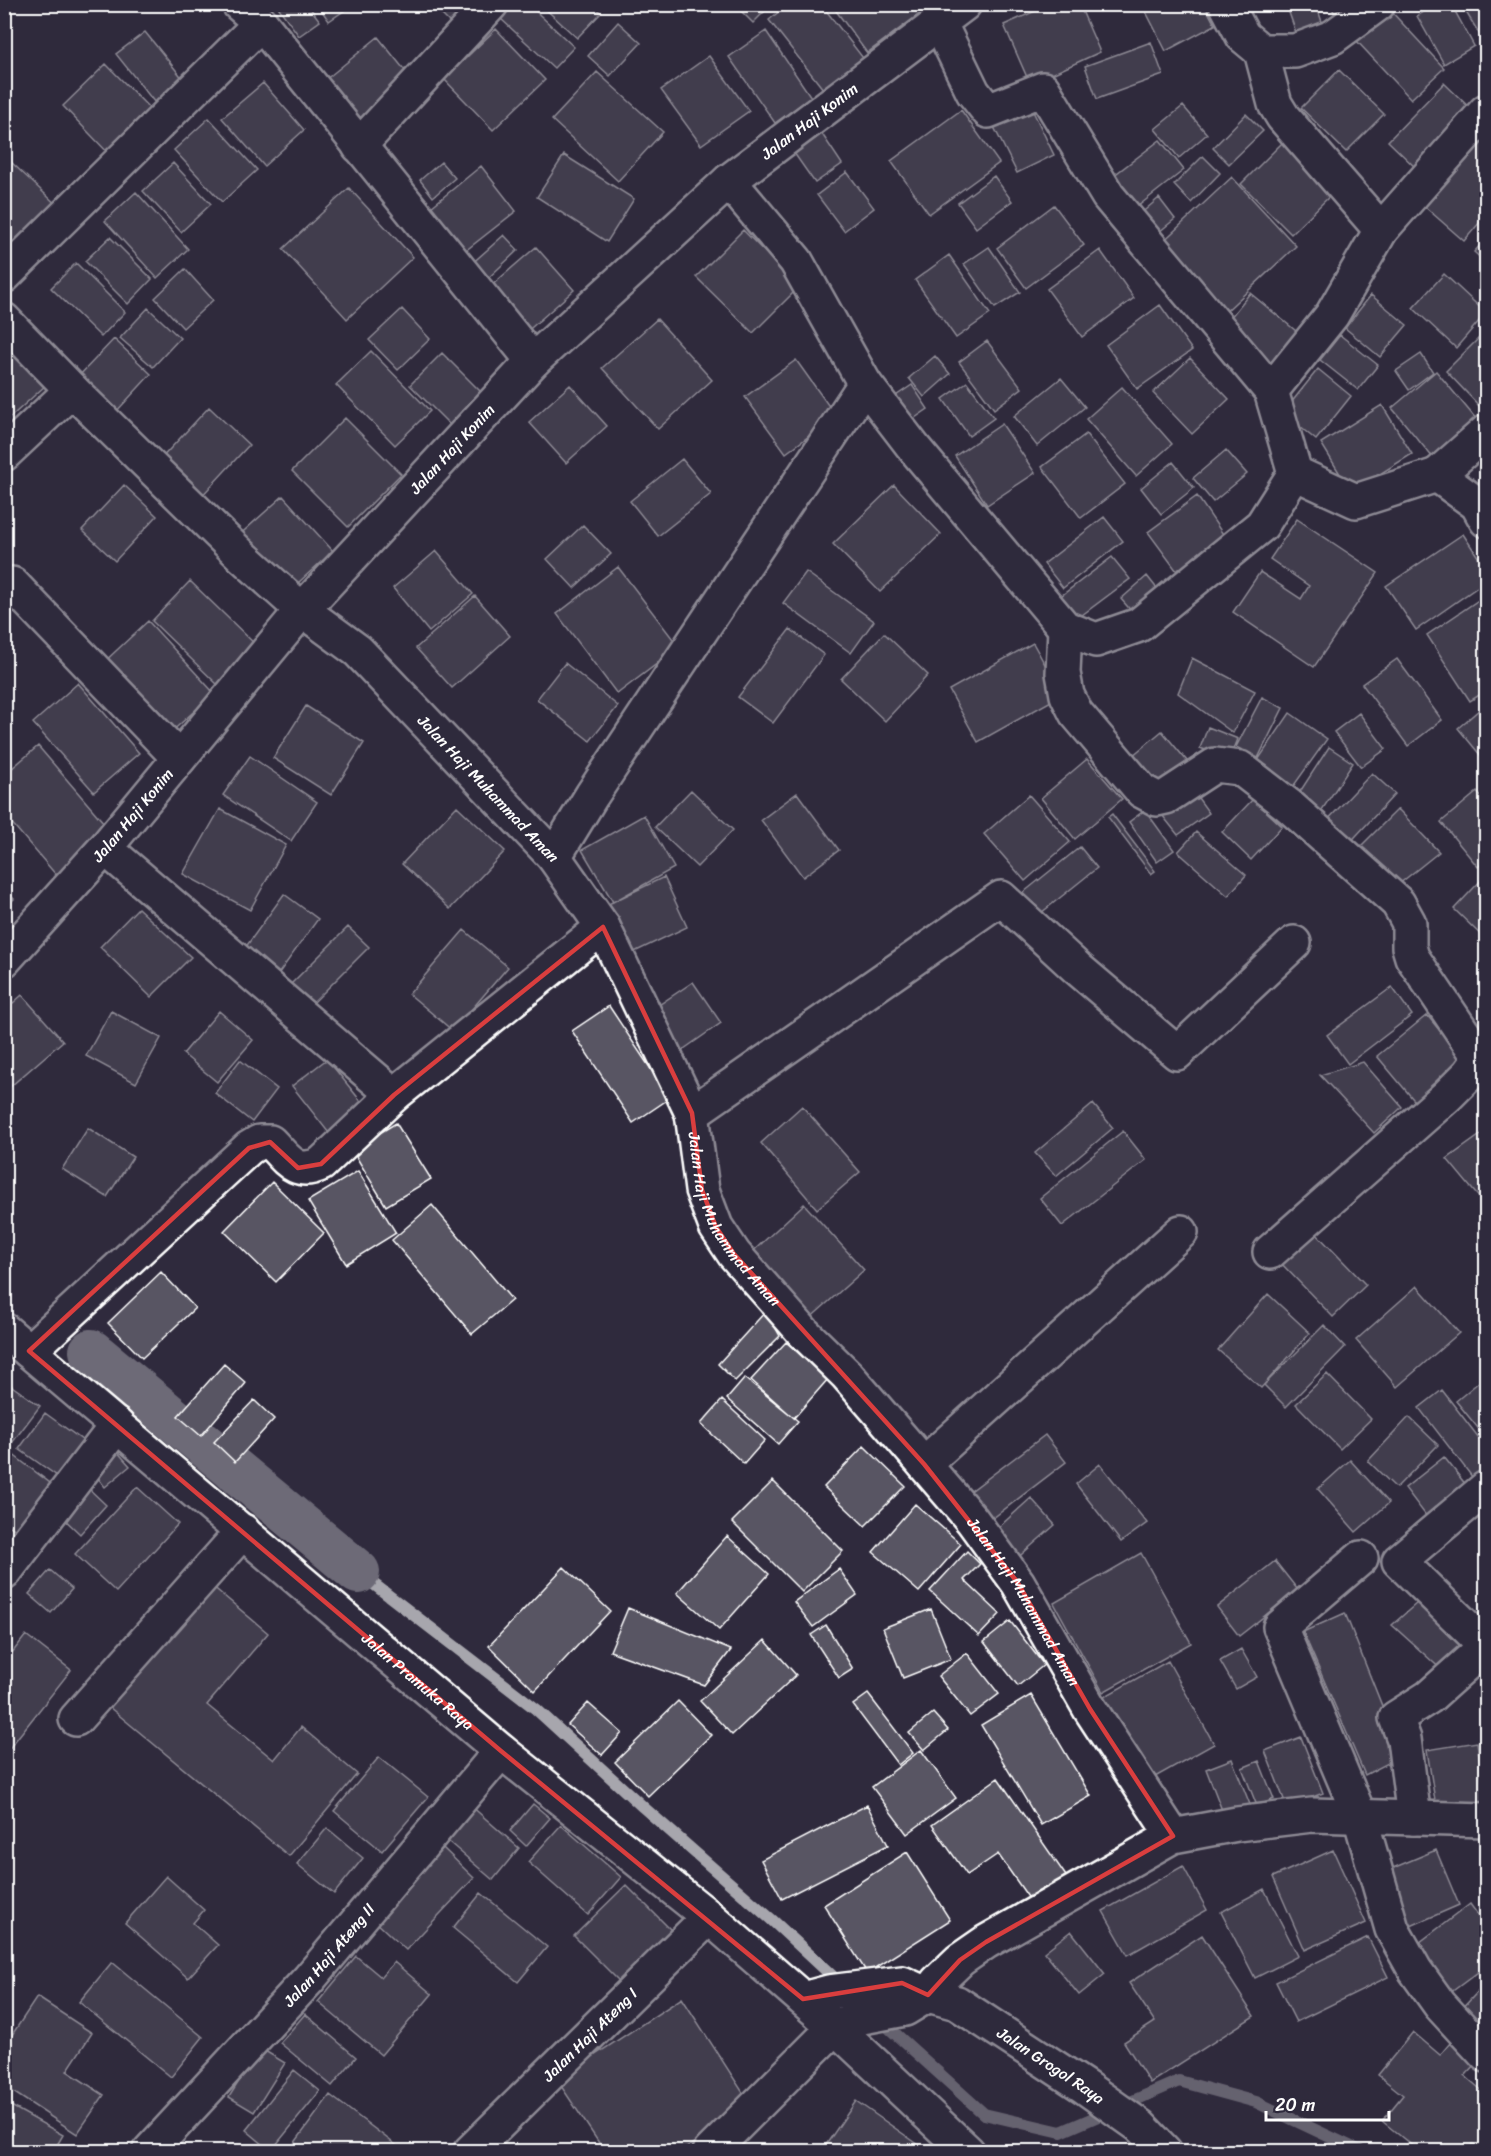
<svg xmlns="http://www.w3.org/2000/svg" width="1491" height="2156" font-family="Sriracha,sans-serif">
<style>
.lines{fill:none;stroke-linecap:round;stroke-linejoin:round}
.stream{stroke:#a7a6ad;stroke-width:12}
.canal{stroke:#6d6a77;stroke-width:44}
.building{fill:#595564;stroke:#fff;stroke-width:1.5}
.minor-casing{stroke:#fff;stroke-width:38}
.minor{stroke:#2f2a3d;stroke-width:33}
.marked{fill:none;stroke:#da3e3e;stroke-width:4.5;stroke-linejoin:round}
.labels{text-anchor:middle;stroke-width:6;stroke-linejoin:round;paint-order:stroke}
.street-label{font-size:16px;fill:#fff;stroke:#2f2a3d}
</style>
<rect width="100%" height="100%" fill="#2f2a3d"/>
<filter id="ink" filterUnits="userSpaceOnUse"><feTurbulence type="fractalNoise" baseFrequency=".0167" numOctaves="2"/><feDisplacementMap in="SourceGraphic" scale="12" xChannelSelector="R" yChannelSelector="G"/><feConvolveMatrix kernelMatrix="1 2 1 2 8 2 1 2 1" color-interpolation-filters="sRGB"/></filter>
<g filter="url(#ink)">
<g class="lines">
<path class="stream" d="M358,1572L536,1709L643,1807L772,1920L843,1986
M878,2018L984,2114L1061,2132L1179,2081L1256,2102L1362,2152"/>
<path class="canal" d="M91,1351L358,1572"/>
</g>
<path class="building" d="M276,4H307L320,21L299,36Z
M317,4H345L348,8L329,21Z
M431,4H472L452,25Z
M514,4H528L574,47L554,68L501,19Z
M540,4H592L601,13L577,38Z
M734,4H772L753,23Z
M788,4H821L863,58L823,89L769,20Z
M831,4H929L930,6L867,53Z
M1051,4H1079L1100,52L1030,84L1004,25Z
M1142,4H1204L1215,25L1166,51Z
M1286,4H1316L1325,31L1299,41Z
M1330,4H1354L1335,14Z
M1436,4H1451L1474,46L1444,64L1417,16Z
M1461,4H1486V42L1485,43Z
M1387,7L1444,68L1411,99L1354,38Z
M618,22L641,43L610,76L588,56Z
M496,29L545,80L493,130L444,79Z
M766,31L811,97L775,123L729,57Z
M145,32L188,85L159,108L116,54Z
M378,37L411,78L359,121L325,80Z
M1151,42L1163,75L1097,99L1085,66Z
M709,56L749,111L701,145L661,90Z
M106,64L157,116L114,159L63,106Z
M1339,70L1384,114L1346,152L1301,108Z
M597,72L663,132L618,181L552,120Z
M263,83L304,130L264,166L222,118Z
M1444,83L1475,113L1419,171L1388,141Z
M1030,105L1054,155L1017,173L992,123Z
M1183,106L1207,134L1179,158L1155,129Z
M961,110L999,163L929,214L891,161Z
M1246,114L1263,131L1229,164L1213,148Z
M209,118L257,170L222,202L174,150Z
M1474,131L1486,142V215L1464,241L1416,199Z
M822,134L842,164L815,183L794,153Z
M1160,140L1184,170L1128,214L1104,183Z
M1283,142L1333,193L1291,234L1241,184Z
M564,155L634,199L607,242L537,197Z
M1203,156L1220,173L1191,203L1174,185Z
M11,162L62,210L4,268V169Z
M441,162L455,178L433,197L420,180Z
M173,163L211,204L181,232L143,191Z
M481,166L516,211L460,255L425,212Z
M847,172L874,208L844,231L817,195Z
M994,176L1012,201L976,228L958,203Z
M1232,177L1296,246L1221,316L1156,248Z
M349,188L413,257L347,319L283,249Z
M136,192L188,249L157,278L105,221Z
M1159,198L1175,219L1148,241L1132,221Z
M1054,205L1084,245L1026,288L997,248Z
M743,230L799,287L753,333L696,277Z
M504,235L518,250L484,282L469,266Z
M110,237L152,279L128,304L85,261Z
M1486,239V263L1474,252Z
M536,247L574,290L523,335L484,292Z
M989,247L1020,292L995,308L964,264Z
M1100,250L1134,298L1082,337L1047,289Z
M949,255L990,314L956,338L915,280Z
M76,263L125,312L101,337L51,288Z
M185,269L213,300L183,328L155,298Z
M1444,274L1486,313L1456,348L1413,308Z
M1250,293L1307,340L1279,374L1222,328Z
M1371,295L1407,325L1380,357L1345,328Z
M1160,305L1192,350L1137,389L1106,345Z
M148,308L180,338L153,367L120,338Z
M402,309L430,339L398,370L369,340Z
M657,319L712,380L658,429L602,368Z
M1486,331V413L1446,371Z
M1340,335L1378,365L1358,390L1320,360Z
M4,339L46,385L4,423Z
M114,339L151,374L115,413L78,377Z
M987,341L1022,388L994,409L959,362Z
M371,351L430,411L395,445L336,385Z
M442,353L485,396L453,428L410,385Z
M1421,354L1433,372L1409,390L1396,371Z
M935,356L950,374L924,397L909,378Z
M1190,358L1229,399L1192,434L1153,393Z
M796,360L836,416L786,453L745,397Z
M1318,369L1351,396L1316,440L1283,413Z
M1436,371L1482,426L1438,464L1392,408Z
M1061,378L1085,407L1037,446L1014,416Z
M967,382L994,418L969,436L943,399Z
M570,385L607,426L566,463L529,422Z
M912,385L928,409L903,426L887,402Z
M1122,387L1172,444L1136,476L1086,419Z
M1382,405L1412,454L1351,492L1321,443Z
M209,407L249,445L198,500L157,463Z
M345,418L401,474L348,527L292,471Z
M1002,424L1035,473L987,505L955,456Z
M1086,434L1125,484L1081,518L1042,467Z
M1226,450L1247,474L1213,502L1193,478Z
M682,459L711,494L658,536L630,501Z
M1173,462L1194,488L1161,514L1141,488Z
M124,485L157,516L115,561L82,530Z
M894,485L941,534L880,592L833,544Z
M283,496L333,551L287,593L236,538Z
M1197,496L1227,540L1179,574L1148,532Z
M1104,517L1123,541L1063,588L1044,564Z
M1297,519L1378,573L1314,667L1233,612L1260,572L1301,599L1309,586L1270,559Z
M583,525L611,554L574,588L547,559Z
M1463,534L1486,569V581L1416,630L1386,586Z
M436,551L473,594L429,632L393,588Z
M1112,557L1130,579L1078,618L1061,596Z
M618,567L679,647L617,694L557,614Z
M806,572L874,621L851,653L783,603Z
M1147,576L1166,600L1140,621L1121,599Z
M190,581L259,648L221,688L152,621Z
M1486,595V691L1470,701L1427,635Z
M475,596L510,636L452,688L416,648Z
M148,621L214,693L167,736L102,664Z
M790,629L824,655L773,723L738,697Z
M884,633L928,675L885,721L841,679Z
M1033,643L1062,695L978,742L949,690Z
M1192,658L1255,691L1233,733L1178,693Z
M1397,659L1442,720L1408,746L1362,684Z
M565,663L618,706L590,741L537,699Z
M78,683L139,753L94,792L33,723Z
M1262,697L1283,708L1258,758L1236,747Z
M1486,704V752L1481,756L1458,728Z
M306,706L364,743L331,795L273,758Z
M1290,713L1327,739L1287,795L1254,766Z
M1359,713L1386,749L1361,767L1334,732Z
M1208,727L1238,739L1230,759L1200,748Z
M1162,731L1192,767L1157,794L1126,761Z
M38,746L110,830L57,876L4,814V775Z
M1329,747L1353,763L1316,819L1292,804Z
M250,756L317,802L291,841L223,795Z
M1087,759L1122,799L1075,839L1041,798Z
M1372,773L1395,794L1343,850L1320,828Z
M691,790L733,830L697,867L655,827Z
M1193,791L1209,813L1178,835L1162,815Z
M1477,792L1486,803V860L1478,867L1441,822Z
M797,793L839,850L803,877L761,820Z
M1029,795L1070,842L1025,881L984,834Z
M1253,799L1282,826L1251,860L1222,832Z
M457,806L505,851L450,909L402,864Z
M220,809L286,845L250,910L183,874Z
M1398,809L1439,852L1394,888L1358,849Z
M1145,810L1174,850L1157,862L1129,822Z
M1112,814L1155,871L1151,874L1108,817Z
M644,815L674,868L613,902L582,850Z
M1196,832L1246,875L1228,896L1178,852Z
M1080,847L1097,868L1036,917L1019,896Z
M1485,876L1486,877V940L1454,909Z
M664,877L687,927L626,956L602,907Z
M4,889L14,899L4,908Z
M284,894L318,919L279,973L245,948Z
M138,908L191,957L151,997L100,947Z
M348,927L369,947L306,1010L286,989Z
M464,930L508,967L453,1031L409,994Z
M693,982L721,1023L681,1051L653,1009Z
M1392,987L1412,1015L1348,1064L1327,1035Z
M22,995L63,1041L4,1092V1011Z
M609,1006L670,1098L633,1123L572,1031Z
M111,1011L161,1038L136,1083L86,1056Z
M219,1011L253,1040L217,1082L183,1054Z
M1427,1015L1467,1064L1418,1105L1377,1056Z
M327,1059L367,1109L332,1137L292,1086Z
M240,1060L277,1089L252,1122L215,1093Z
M1363,1062L1402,1107L1374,1133L1320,1075Z
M1093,1104L1113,1128L1056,1176L1035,1153Z
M802,1106L860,1172L817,1209L761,1143Z
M396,1123L431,1179L386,1206L352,1150Z
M88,1128L133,1157L107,1197L62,1169Z
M1123,1131L1146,1160L1062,1226L1040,1198Z
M1486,1131V1206L1447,1159Z
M358,1171L396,1233L346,1264L308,1201Z
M272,1182L324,1233L276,1282L224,1231Z
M804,1204L864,1270L807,1321L748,1256Z
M432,1205L512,1300L472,1334L392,1240Z
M1309,1226L1366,1285L1333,1317L1277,1259Z
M161,1272L195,1308L142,1358L108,1323Z
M1417,1286L1459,1333L1397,1387L1356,1340Z
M1268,1294L1310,1333L1261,1388L1218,1350Z
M766,1311L780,1336L735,1381L718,1364Z
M1324,1325L1345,1347L1286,1407L1264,1385Z
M786,1342L828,1379L794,1418L751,1380Z
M224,1364L246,1383L201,1436L178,1416Z
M1327,1374L1371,1419L1340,1449L1296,1404Z
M1485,1377L1486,1378V1438L1456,1401Z
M745,1378L798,1421L778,1444L727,1399Z
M9,1384L40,1406L9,1447L4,1444V1390Z
M1442,1390L1486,1447V1474L1476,1482L1419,1408Z
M254,1400L274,1419L235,1462L214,1442Z
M722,1400L765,1440L744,1464L701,1424Z
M45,1413L86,1443L60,1478L19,1449Z
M1409,1417L1438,1445L1396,1488L1368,1461Z
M1045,1435L1066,1462L984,1525L963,1497Z
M864,1446L905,1486L865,1526L824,1487Z
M4,1448L54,1486L19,1532L4,1522Z
M115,1449L130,1466L105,1487L90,1468Z
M1444,1457L1466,1485L1427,1517L1405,1488Z
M1350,1460L1389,1503L1356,1532L1318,1489Z
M1100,1464L1147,1523L1121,1542L1076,1484Z
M773,1481L843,1551L802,1592L732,1522Z
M86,1486L106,1505L80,1534L59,1514Z
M137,1487L178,1524L116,1592L75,1554Z
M1031,1498L1055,1525L1014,1561L990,1535Z
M915,1504L961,1544L919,1592L873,1552Z
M727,1536L769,1574L719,1630L677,1593Z
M967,1551L980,1564L964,1580L1000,1614L979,1636L930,1591Z
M1141,1553L1191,1643L1103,1692L1054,1603Z
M1275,1561L1298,1590L1239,1636L1217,1607Z
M564,1567L610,1611L535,1691L489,1646Z
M839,1569L857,1595L813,1627L794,1602Z
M50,1570L72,1589L51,1613L29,1594Z
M211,1585L268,1633L207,1705L274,1760L301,1727L357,1774L289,1856L109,1707Z
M1425,1596L1468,1647L1444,1672L1392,1625Z
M628,1608L731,1650L704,1685L610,1651Z
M931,1609L951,1659L903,1678L883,1628Z
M1345,1613L1402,1756L1365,1775L1303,1632Z
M1010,1621L1044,1665L1018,1686L984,1642Z
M826,1625L853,1669L839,1678L811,1635Z
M26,1635L71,1670L4,1755V1663Z
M765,1640L796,1675L732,1735L700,1701Z
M1241,1649L1257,1677L1236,1689L1220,1661Z
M967,1653L999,1694L970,1716L938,1676Z
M1168,1661L1214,1744L1148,1781L1102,1698Z
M868,1694L913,1753L898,1765L853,1705Z
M1031,1695L1091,1796L1041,1825L981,1725Z
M678,1701L711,1735L648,1796L615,1762Z
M588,1703L622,1733L602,1755L568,1725Z
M933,1713L948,1730L924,1750L909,1733Z
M1301,1737L1323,1793L1287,1807L1265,1751Z
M1477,1742L1486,1805L1437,1813L1427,1750Z
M921,1750L956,1798L907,1834L872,1787Z
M379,1757L428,1797L382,1851L334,1811Z
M1232,1759L1251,1807L1225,1818L1206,1769Z
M1259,1761L1274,1799L1257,1806L1242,1768Z
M998,1778L1066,1876L1030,1900L998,1854L967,1875L932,1825Z
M533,1804L550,1818L526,1846L510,1831Z
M470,1805L519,1848L493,1880L443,1837Z
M867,1805L888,1845L782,1899L761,1860Z
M561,1825L621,1877L588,1915L528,1862Z
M327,1828L363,1858L334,1894L297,1864Z
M443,1848L474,1878L406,1950L374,1920Z
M1333,1850L1366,1923L1305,1950L1273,1877Z
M1436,1850L1459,1905L1404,1929L1381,1873Z
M907,1852L950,1920L867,1973L824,1905Z
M1183,1866L1207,1910L1128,1955L1103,1911Z
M166,1876L204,1910L193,1923L218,1945L188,1978L125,1923Z
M626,1885L672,1931L620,1982L574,1936Z
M1264,1889L1298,1956L1255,1978L1221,1912Z
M481,1893L547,1947L518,1982L453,1928Z
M1470,1904L1486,1926V1966L1450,1993L1415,1946Z
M1071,1931L1105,1974L1079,1995L1044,1952Z
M1202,1935L1254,2016L1150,2083L1124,2042L1155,2022L1129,1983Z
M1368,1937L1388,1977L1296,2022L1276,1982Z
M356,1956L381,1977L394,1962L432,1994L381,2055L318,2002Z
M112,1962L203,2037L171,2077L79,2002Z
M1486,1983V2041L1458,2013Z
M37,1997L92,2033L67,2071L104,2095L77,2134L4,2086V2047Z
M682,1998L749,2102L681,2152H605L557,2080Z
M305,2014L356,2057L332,2086L280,2043Z
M1413,2032L1440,2055L1450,2043L1476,2064L1465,2076L1486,2094V2149L1485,2152L1473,2144L1466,2152H1420L1382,2121L1403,2095L1378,2075Z
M260,2048L285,2063L254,2112L229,2097Z
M294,2070L320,2091L271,2151L246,2130Z
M330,2095L405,2152H288Z
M856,2101L929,2152H821Z
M4,2102L63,2135L53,2152H4Z"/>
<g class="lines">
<g class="minor-casing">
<g id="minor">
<path d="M239,4L261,23L533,361"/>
<path d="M1226,4L1243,36L1261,51H1295L1333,37L1378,4"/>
<path d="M1261,51L1275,104L1283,117L1381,230"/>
<path d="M359,146L491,4"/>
<path d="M4,276L261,23"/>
<path id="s1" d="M4,320L72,390L241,555L302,610L358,651L554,857L603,927L692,1113L702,1190L716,1227L734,1254L804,1333L847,1375L972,1520L1018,1583L1090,1709L1173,1836"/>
<path d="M865,384L914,448L1065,628L1096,640L1139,625L1262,525L1295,473L1271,391L1108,196L1043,89L988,111L973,92L939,22"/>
<path d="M1271,391L1332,315L1381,230L1486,111"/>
<path d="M4,454L72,390"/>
<path d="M1295,473L1356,501L1437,475L1477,504L1486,520"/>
<path d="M1437,475L1486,432"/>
<path d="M12,584L179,758"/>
<path d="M1065,628L1063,673L1067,695L1076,713L1142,791L1157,799L1166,797L1215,765L1240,768L1288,805L1398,903L1409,923V947L1412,957L1486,1067"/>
<path d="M105,848L394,1095"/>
<path d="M554,857L592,795L865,384L796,261L729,181"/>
<path id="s2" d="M4,960L105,848L302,610L533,361L729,181L964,4"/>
<path d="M692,1113L1001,898L1077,968L1177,1053L1294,943"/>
<path d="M1270,1252L1447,1096L1469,1074L1480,1059"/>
<path id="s3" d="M4,1330L501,1751L709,1917L835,2027L968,2152"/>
<path d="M29,1351L249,1148L259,1142H270C287,1159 295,1176 321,1164L394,1095L603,927"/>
<path d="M924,1464L1181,1232"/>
<path d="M1361,1558L1280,1627L1360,1817L1392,1929L1415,1970L1440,2005L1486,2055"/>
<path d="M4,1573L117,1425"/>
<path d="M1486,1646L1399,1561L1486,1488"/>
<path d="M76,1719L243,1531"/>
<path d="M1414,1818L1404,1739L1396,1718L1429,1697L1486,1646"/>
<path id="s4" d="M803,1999L829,1992L902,1983L928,1995L957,2003L1085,2087L1140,2126L1165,2152"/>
<path id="s5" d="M149,2152L309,1979L501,1751"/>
<path id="s6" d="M470,2152L709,1917"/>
<path d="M710,2152L835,2027L857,2018L905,2009L928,1995L937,1982L960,1960L986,1942L1173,1836L1237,1824L1312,1815L1486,1820"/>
</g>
</g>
<use href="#minor" class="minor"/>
</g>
</g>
<path d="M0 0H1491V2156H0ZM603,927L692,1113L702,1190L716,1227L734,1254L924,1464L1018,1583L1090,1709L1173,1836L986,1942L960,1960L928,1995L902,1983L803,1999L501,1751L29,1351L249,1148L270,1142L298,1168L321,1164L394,1095Z" fill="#2f2a3d" fill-opacity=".55" fill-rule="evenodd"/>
<path class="marked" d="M603,927L692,1113L702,1190L716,1227L734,1254L924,1464L1018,1583L1090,1709L1173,1836L986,1942L960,1960L928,1995L902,1983L803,1999L501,1751L29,1351L249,1148L270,1142L298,1168L321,1164L394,1095Z"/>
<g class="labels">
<g class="street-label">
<text dy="6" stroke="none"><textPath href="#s2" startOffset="1166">Jalan Haji Konim</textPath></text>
<text dy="6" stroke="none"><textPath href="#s2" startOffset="680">Jalan Haji Konim</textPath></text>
<text dy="6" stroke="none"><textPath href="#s1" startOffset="675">Jalan Haji Muhammad Aman</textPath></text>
<text dy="6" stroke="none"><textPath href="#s2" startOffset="194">Jalan Haji Konim</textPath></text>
<text dy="6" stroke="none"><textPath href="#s1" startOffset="1179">Jalan Haji Muhammad Aman</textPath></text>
<text dy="6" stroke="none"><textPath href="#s1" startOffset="1665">Jalan Haji Muhammad Aman</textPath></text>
<text dy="6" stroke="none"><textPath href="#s3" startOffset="543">Jalan Pramuka Raya</textPath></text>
<text dy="6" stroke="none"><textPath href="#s5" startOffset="267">Jalan Haji Ateng II</textPath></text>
<text dy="6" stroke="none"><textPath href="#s6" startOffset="168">Jalan Haji Ateng I</textPath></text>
<text dy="6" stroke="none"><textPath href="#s4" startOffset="272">Jalan Grogol Raya</textPath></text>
</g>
</g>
<rect width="1491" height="2156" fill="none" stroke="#2f2a3d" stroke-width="24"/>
<rect x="12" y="12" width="1467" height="2132" fill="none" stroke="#fff" stroke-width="2" filter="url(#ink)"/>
<path d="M1266 2111v9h123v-9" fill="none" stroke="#ffffff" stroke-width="3"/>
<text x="1275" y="2111" font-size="18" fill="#ffffff" stroke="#2f2a3d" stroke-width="4.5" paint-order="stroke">20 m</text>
</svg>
